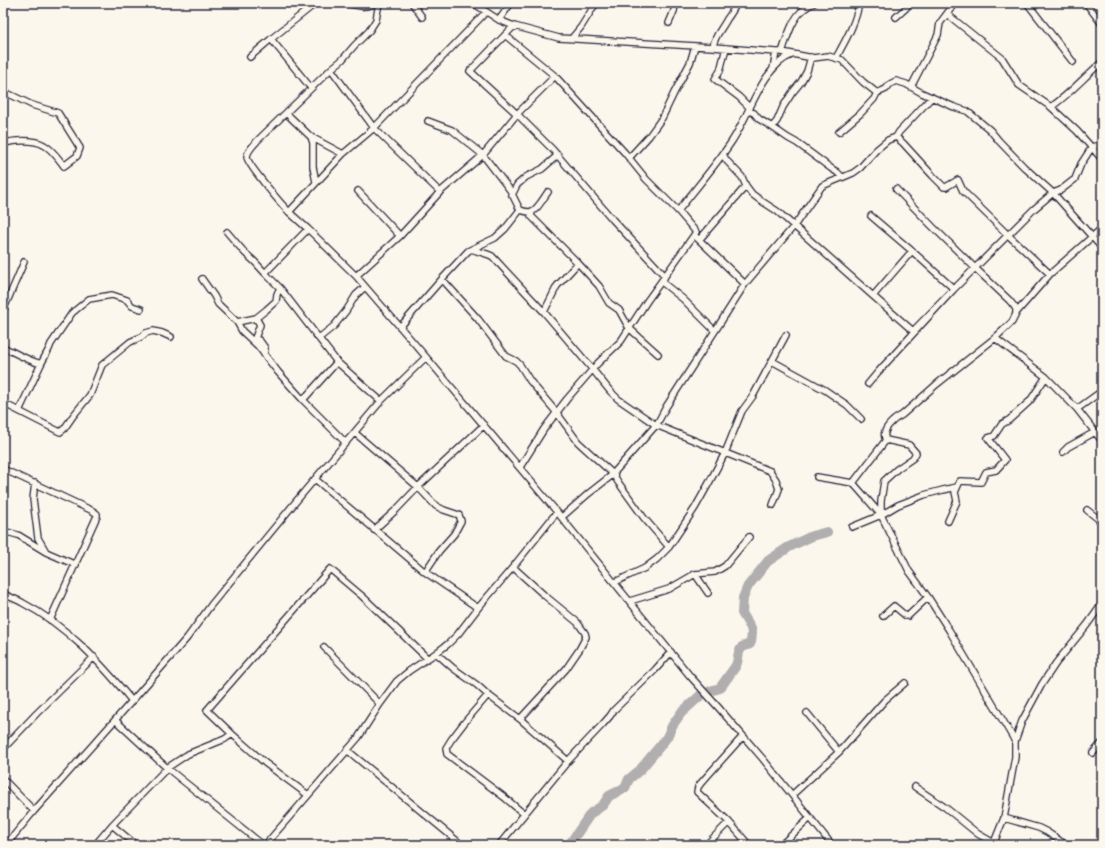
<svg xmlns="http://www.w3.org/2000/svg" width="1105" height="848" font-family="Pangolin,sans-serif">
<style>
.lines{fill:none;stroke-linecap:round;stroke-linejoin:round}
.river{stroke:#b1aeb0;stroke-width:10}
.street-casing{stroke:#22223b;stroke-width:8}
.street{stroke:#fbf7ec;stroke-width:5.5}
</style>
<rect width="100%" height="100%" fill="#fbf7ec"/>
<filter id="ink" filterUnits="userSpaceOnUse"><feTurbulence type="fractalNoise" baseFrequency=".025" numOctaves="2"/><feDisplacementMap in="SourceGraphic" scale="8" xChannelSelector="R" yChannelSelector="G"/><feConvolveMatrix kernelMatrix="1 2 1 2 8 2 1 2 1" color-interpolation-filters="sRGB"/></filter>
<g filter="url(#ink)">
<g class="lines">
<path class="river" d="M710,691L720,688L735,667L737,663L739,652L742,647L750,644L751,642L752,633L751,628L742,613L743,598L748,586L768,561L789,547L812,536L827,532
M569,845L591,813L596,810L603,805L609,796L625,788L629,779L640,770L660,746L667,737L672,726L681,713L701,695"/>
<g class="street-casing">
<path id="street" d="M344,3C355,5 365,9 376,3
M412,3L422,17
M473,3L499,20L514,26L559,38L713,47L776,52H782L813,58L828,56L842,60L863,82L877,93
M1027,3L1073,62
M1086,3L1102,24
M486,12L374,128L343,154L289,212L308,229L356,276L426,357L557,512L690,676L718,707L763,759L832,845
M947,14L1002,58L1019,85L1051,107L1077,131L1102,159
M896,17L906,8L909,3
M499,20L511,3
M669,23L674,11L675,6L673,3
M505,35L555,76L625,153L646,179L678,211L696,232L694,235L745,284L794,226L873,296L912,251
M572,38L581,27L596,3
M713,47C714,36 722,29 727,19C731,14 734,8 737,3
M726,48L720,71L715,79L739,97L750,108
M782,52C787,38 792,19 803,10C806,7 810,5 814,3
M250,57L271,39
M811,57L807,71L801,82L792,93L783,107L777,121L772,127L788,138L797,143L832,169L837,172L842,177
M836,58C845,41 856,23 859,3
M331,69L374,128L440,192
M773,69L776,52
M555,76L517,114L553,150L613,220L665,276L694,235
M911,87L938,35L940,23L955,3
M311,88L271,39L316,3
M3,92L9,94L32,105L58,113L80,148L77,156L64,166C58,158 52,149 44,145C34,139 12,140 3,144
M1051,107C1070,94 1085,76 1102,62
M749,111L754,113L759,119L772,127
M286,113L311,137L343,154
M428,121L452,130L483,155L510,190L520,210L505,229L495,238L472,249
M839,132L860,114L874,99L877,93L886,89L890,84L896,81L906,84L922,93L954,107L967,111L990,130L999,141L1024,167L1053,193L1102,248
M311,137L313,143V167L316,182
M896,137L899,132L932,97
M723,154L726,160L742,177L746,186L752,194L760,200L777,211L794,226L822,186L853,173L860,168L876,150L888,140L896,137L903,143L933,176L944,187H946L958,180L963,191L1008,235L1050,274
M629,158L649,136L662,118L674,93L690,63L695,46
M896,189L933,227L975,268L1034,209L1053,193L1061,190L1075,179L1081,164L1092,147L1099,145L1102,143
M358,191L400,236
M512,195L517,185L526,177L542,169L558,155
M520,210C523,211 528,212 530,212C537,211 544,197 548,192
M532,211L531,216L578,263L557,286L544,312
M678,211C696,188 716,165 732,141C749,116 763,65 792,55
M289,212C282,205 247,164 247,157C247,151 254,145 257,141L331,69L342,60L354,46L369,31L376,20L379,3
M871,216L912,251L954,289L975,268L1009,300L1014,306L1016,309V314L1012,322L995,338L1046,377L1077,409L1102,441
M308,229L265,273L280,288L337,362L381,401
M227,232L245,253L254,261L265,273
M699,240L746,186
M578,263L599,286L609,303L619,310L629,328L658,354
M356,276L400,236L440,192L483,155L517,114L470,71L514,26
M664,278L663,283L683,299L715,331
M202,279L214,296L218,304L237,322L256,318L266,310L276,301L277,294L280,288
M442,279L478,319L506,356L516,361L520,365L530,381L557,413L578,442L613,474L618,482L644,518L669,547
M3,311L24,262
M1016,313L1050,274L1102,228
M256,318L260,325L255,338L260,341L265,348L264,354
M237,322L242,331L258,346L278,372L303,400L346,443
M400,327L442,279L468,251L472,249C478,252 485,253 492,256L544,312L593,370L610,391L618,399L656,425L770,471L776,480L779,489L773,505
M319,338L334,326L346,311L356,295L365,287
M3,347C15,353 27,360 41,364L49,349L51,344L72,313L89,299L112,295L127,300L132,306L141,309
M772,361L825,390L847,405L861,419
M868,384L878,372L954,289L913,331L873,296
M303,400L337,362
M3,403L60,432L64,429L73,416L90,395L102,365L130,342L141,337L146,333L153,331L162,333L171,337
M1077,409L1102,391
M19,411L41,364
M355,433L418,487L436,506L444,510L459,515L461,521L454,534L439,551L425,572
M886,440L909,445L916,453L913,458L897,469L884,481L881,501V515L909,571L928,597L949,630L1015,741
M886,440C880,430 894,419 902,415L937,384L995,338
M1063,452L1068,447L1095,432
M520,467L544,429L567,399L598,363L621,341L647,301L665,276
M3,469L93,511L97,514V516L50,620
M817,477L853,483
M315,479L425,572L478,608
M35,483L33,499L38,538L45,550
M1087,510L1102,522
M881,515L853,483L886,440
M562,517L588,494L611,476L657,424L666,407L715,331L745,284
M948,521L957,501L955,492L960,481L981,482L986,472L996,470L1005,460L988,438L994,436L1002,424L1009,420L1030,401L1046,377
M852,527L881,515L898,505L924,495L943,490L957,487
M374,530L396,510L418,487L484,425
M3,531L18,535L46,552L76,565
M513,567L544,595L577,622L585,633L586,637L579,650L566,669L520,719
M695,574L715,572L725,566L749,537
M615,582L645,568L657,559L669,547L695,508L709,483L725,453L742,411L753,396L786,335
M3,594C10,597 16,599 23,603C67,626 101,663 132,701
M630,601L669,589L695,574L708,593
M883,616L894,606L906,616H908L928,597
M324,647L380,704
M436,653L453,668L477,685L488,695L520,719L568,761
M488,695L464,723L451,740L446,748L447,754L504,797L524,814
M807,713L839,752
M115,720L167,768L263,845
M232,734L265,763L308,795
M743,736L701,783L698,787L697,792L729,822L749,845
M3,749L36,714L94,657
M347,750L462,845
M1093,753L1102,743
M3,779L34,811
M915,787L946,808L978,834L994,843
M792,795L839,752L885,700L905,683
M1004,818L1039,828L1047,832L1066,845
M112,825L136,845
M6,845L34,811L132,701L187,638L211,605L298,499L381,401L426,357
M95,845L112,825L167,768L188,754L225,739L232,734L207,710L330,569L362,596L427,658
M265,845L358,738L380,704L397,681L409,671L436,653L448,644L458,634L478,608L513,567L557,512
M499,845L568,761L603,724L610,716L614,710L655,670L671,652
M706,845L729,822
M781,845L810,818
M901,845H902
M993,845L1004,818L1015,757V741L1022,721L1042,684L1056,663L1087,625L1102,604"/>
</g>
<use href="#street" class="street"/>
</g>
</g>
<rect width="1105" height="848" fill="none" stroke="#fbf7ec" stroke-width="16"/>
<rect x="8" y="8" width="1089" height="832" fill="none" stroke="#22223b" stroke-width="1.5" filter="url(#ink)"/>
</svg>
